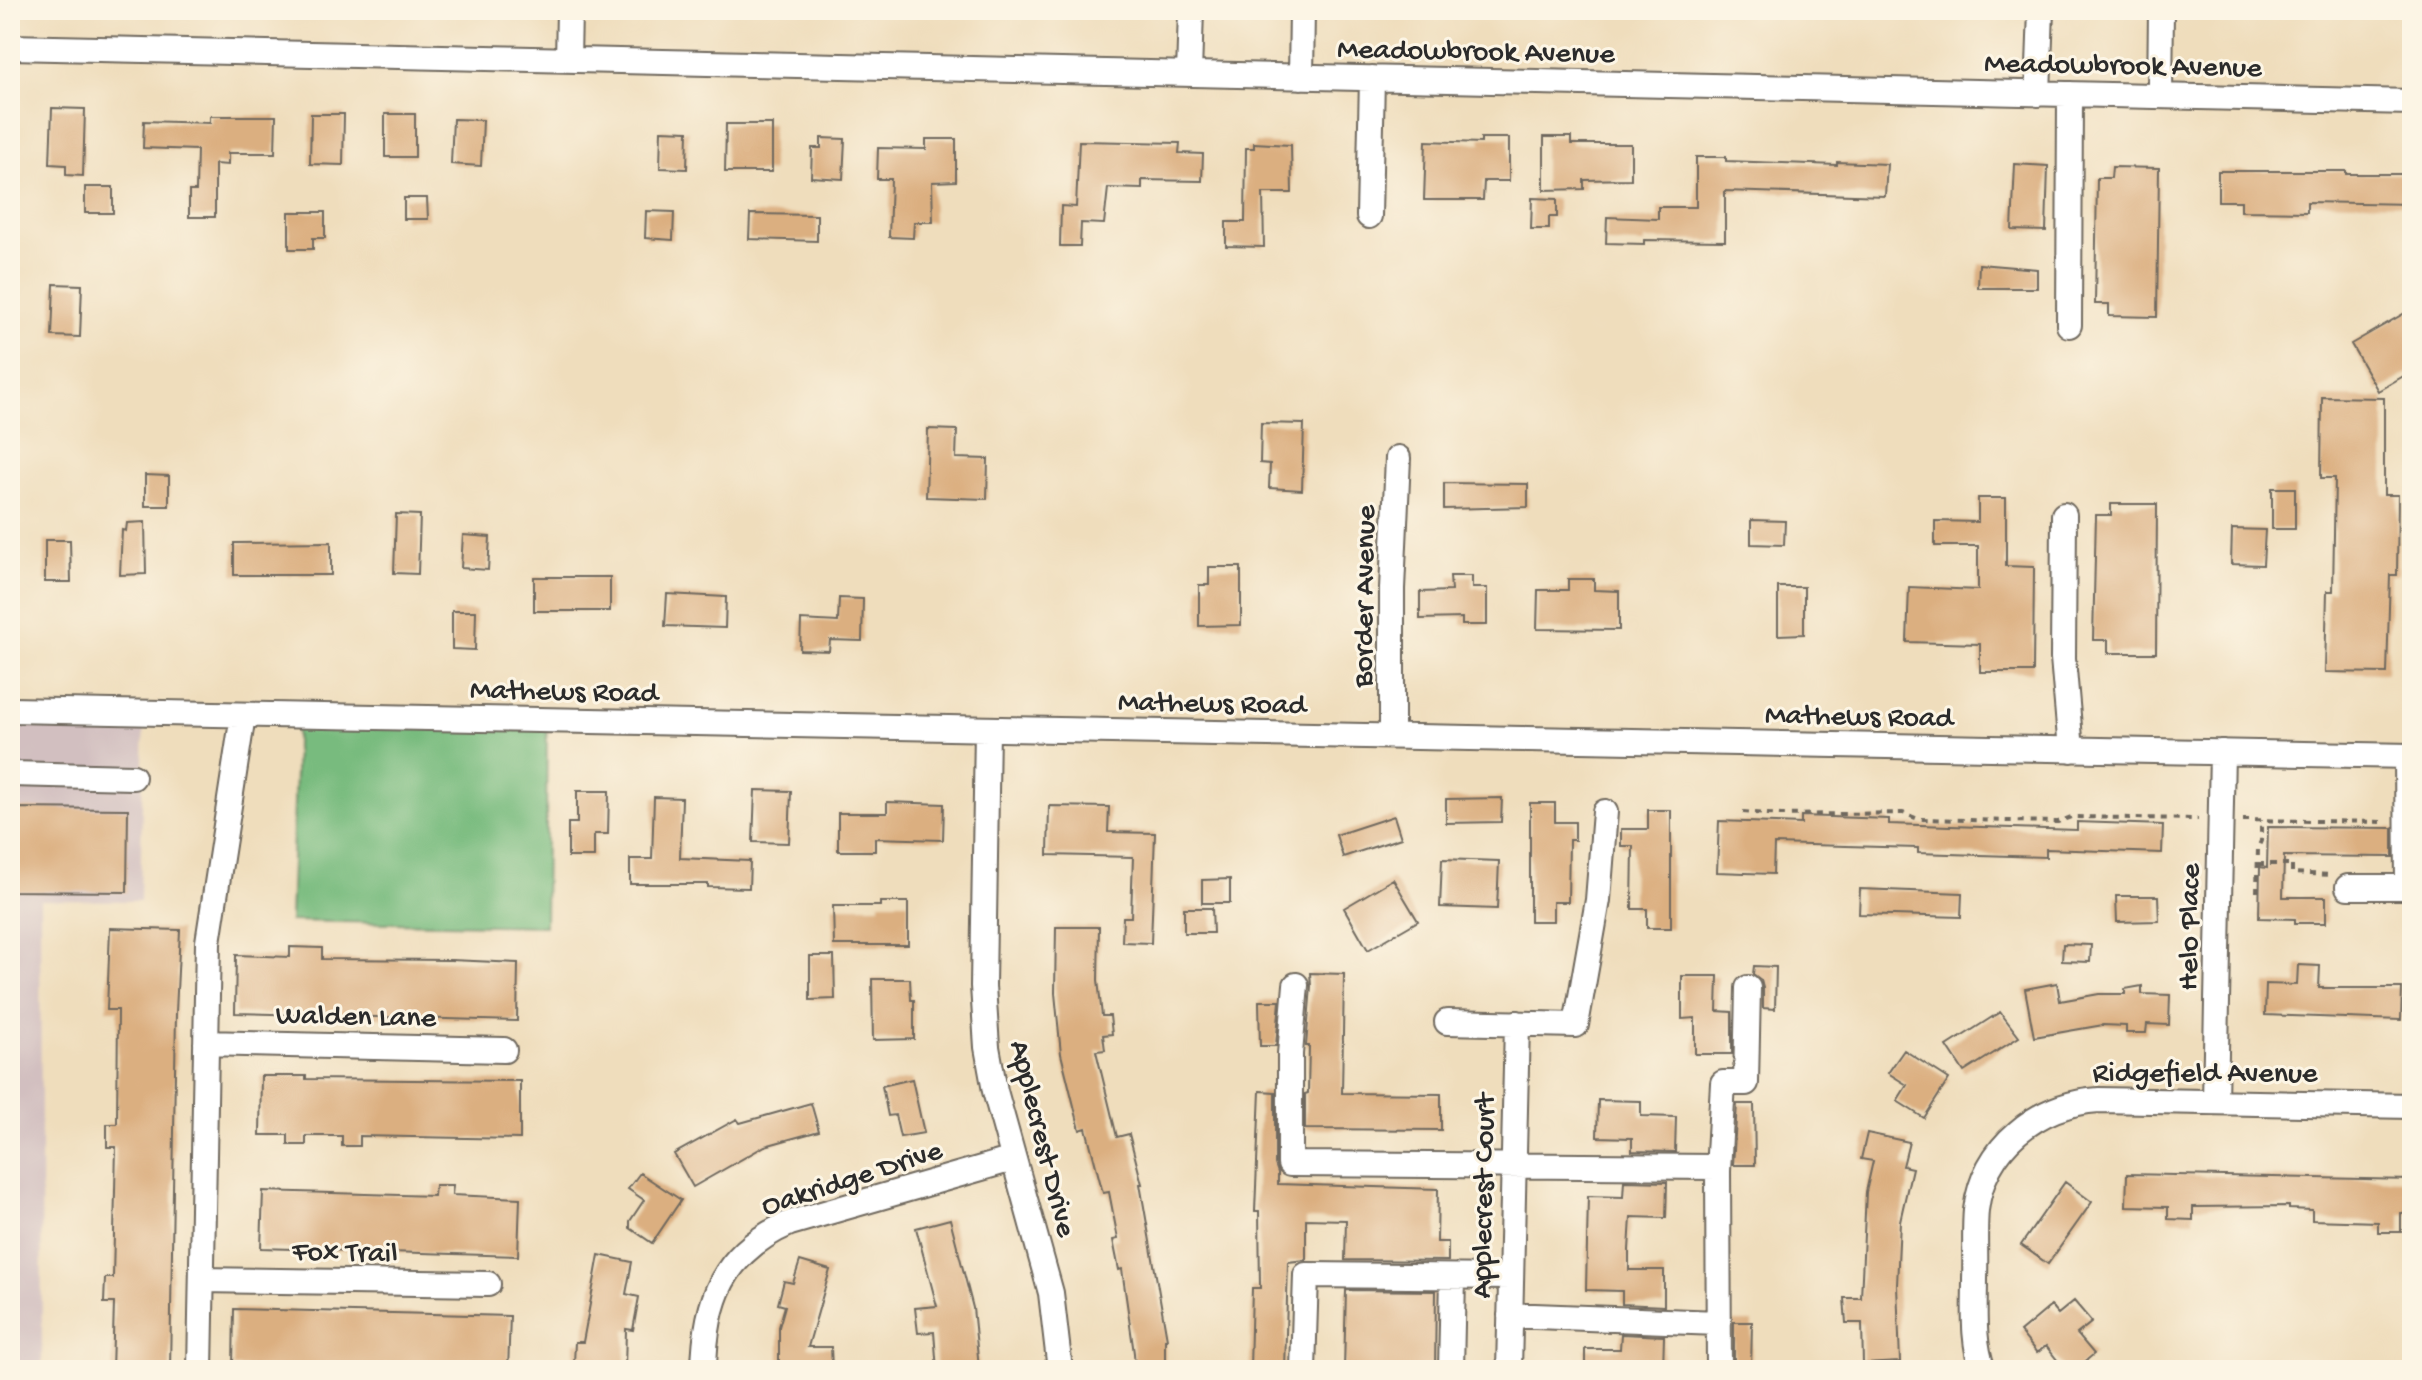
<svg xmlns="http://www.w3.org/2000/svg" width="2422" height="1380" font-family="'Gochi Hand',sans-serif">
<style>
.industrial{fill:#d2bfc0}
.forest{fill:#78bb7e;stroke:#527354;stroke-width:2}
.building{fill:#dbaf80}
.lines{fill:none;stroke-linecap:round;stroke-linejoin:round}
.minor-casing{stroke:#70695e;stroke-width:28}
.path{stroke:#70695e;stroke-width:4;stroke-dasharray:6 6;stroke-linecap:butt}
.minor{stroke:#fff;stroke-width:24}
.labels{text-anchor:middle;stroke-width:6;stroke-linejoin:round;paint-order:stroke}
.street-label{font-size:30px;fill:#2b2b2b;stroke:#fcf5e5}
</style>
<rect width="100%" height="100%" fill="#fcf5e5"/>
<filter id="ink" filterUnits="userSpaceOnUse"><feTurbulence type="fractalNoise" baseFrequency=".0125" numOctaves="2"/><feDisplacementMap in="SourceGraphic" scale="16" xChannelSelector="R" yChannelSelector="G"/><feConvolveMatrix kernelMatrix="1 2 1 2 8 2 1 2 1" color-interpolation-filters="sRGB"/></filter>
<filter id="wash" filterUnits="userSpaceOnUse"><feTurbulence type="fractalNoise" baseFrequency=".006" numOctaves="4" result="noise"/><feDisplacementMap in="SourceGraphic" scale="32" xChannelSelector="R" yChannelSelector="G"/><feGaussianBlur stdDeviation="1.8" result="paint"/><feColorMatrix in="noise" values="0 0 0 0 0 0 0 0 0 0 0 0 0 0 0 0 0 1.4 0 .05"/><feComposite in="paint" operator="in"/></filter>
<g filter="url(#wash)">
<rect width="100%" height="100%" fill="#efddbc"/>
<path class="industrial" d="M10,710L144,712L140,901L40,900L42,1370H10Z"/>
<path class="forest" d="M297,715L547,720L545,926L290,921Z"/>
<g id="blocks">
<path class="building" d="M52,108L85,109L83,176L66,175V165L50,164Z
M311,114H344L343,165L310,164Z
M385,114H415V157H385Z
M210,116H276L275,153H228V165L215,164V217H189V191H196L197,150L143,148L144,121L210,123Z
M453,119L483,120L481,166L451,164Z
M726,124H772V172H725Z
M661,130L688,131L687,169L660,168Z
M1544,137H1571V144H1631V179L1584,180V189L1544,190Z
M821,138L845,139L843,179L811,177L812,148H821Z
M1481,138H1509V181H1484L1483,200H1424L1426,141L1481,143Z
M926,139H956V181L932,182L933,222H914L913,238L889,237L891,179H877L878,148L926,149Z
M1079,141L1180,143L1179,153L1203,154L1202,181L1142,180V189L1108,188L1104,224L1081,223L1080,246H1060L1061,206L1076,207Z
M1254,143L1291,145L1292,193H1263L1264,247L1226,246V222H1245L1246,148H1254Z
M1696,157H1726V161L1837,165V162L1887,164L1885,196L1725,191V241L1644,240V244L1606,243L1607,217L1658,219V207H1696Z
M2015,164L2048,166L2046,231L2012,230Z
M2112,167L2159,168L2157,317L2109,316V304H2095L2097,178H2111Z
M2218,171H2346V174H2412V204L2307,202V212L2241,211V201H2218Z
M85,187H113V213H85Z
M404,198H427L428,219H404Z
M1532,198L1557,199V217H1549V229H1531Z
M646,211L674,212L673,240L645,238Z
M289,212H325V238H313V249H289Z
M750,214L817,215V241L749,239Z
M1979,264L2037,269V288H1978Z
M54,284L82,285L80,337L52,336Z
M2412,309V371L2378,391L2351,344Z
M2322,397L2384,398V495H2398L2397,575H2390L2387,673L2325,672L2327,591H2333L2335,478H2321Z
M1261,423L1304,424L1302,490L1269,488L1270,464L1260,463Z
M928,429L957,430L956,458L988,459L987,499L926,497Z
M145,475L169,476V506H145Z
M1444,483L1528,484V507L1444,509Z
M2272,488H2295V529H2272Z
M1978,498H2006V566L2034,567L2033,672H1980V644L1907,642L1909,587L1978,590V546H1935V521L1978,522Z
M2111,504H2157L2156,653H2108V640H2093L2096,515H2111Z
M396,514L420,515L418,574L394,573Z
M1751,520L1785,521L1784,545L1751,544Z
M145,522L146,574L120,575L122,530L126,531L127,523Z
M2232,529L2265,530L2263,565L2231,564Z
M463,535L490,537L488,570L461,568Z
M45,540H70L71,582H45Z
M331,542V575H234V543Z
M1209,567H1241V625L1199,626V585H1209Z
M1450,576H1472V588H1487V625H1462V618L1420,619V592L1451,591Z
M534,577H610V611H534Z
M1568,579H1594V590L1619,591V630L1537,629L1538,590H1568Z
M1778,587H1804V634L1778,635Z
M667,594L726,597L725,628L665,626Z
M839,598L863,599L862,641L830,640L829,651L800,650L801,620L838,622Z
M452,611H476L475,650L452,649Z
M755,790L791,791L789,843L753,842Z
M577,791H609L608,834H594V857H568V823H577Z
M654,797L682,798L680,858L750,861L749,888L708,887V884H630V859H652Z
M1502,798L1501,822L1446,823V799Z
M887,802L944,804L943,840L875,838V851H838V813H887Z
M1530,803H1555V822H1575V840H1569L1568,902H1553V921H1530Z
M1049,806L1109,807L1108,832L1155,833L1151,943L1122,942L1123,917H1131L1133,857L1048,855Z
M10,808L128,809L127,892L10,891Z
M1648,810H1671V928H1647V909H1632L1633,846H1621V829H1648Z
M1394,816L1401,838L1343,857L1336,835Z
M1801,816L1889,819V824L2077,830V822L2163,825L2162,853L2046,849V857L1918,853V848L1774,844L1773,874L1717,872L1719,821L1801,824Z
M2268,827L2393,828V857L2284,856L2283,897H2326V923H2295V919L2259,918L2260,867L2267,868Z
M1442,859L1499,861L1497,909L1440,907Z
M1230,879V903H1202V880Z
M1393,879L1418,921L1368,950L1344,908Z
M1860,889L1962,893L1961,917L1859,914Z
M2116,896H2158L2159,921L2117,922Z
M880,902H908V945H834L833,906H880Z
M1184,908H1212L1213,933H1184Z
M1056,927H1099L1098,980L1102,1016H1110L1112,1034L1103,1035L1105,1050L1096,1051L1117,1137L1129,1134L1142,1184H1140L1167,1339H1165V1370H1135L1134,1353L1122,1269L1119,1270L1113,1240L1118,1239L1109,1192L1103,1193L1086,1128L1080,1130L1061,1054L1055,993Z
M110,928L180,930L176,1012L170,1370H112L114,1303H104L105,1278H113L116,1147H107V1124H117L118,1010H107Z
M2063,944L2091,945L2090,962L2062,961Z
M290,947L322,948V959L451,960L518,963L517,1021L235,1013L236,955L290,957Z
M810,956H834L835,999L810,1000Z
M2298,965L2320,966L2319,988H2402L2401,1020L2265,1015L2266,984L2297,985Z
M1754,966L1776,967L1775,1009L1763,1008V988L1761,980L1753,974Z
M1310,973L1344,974L1342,1093L1441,1094V1130L1305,1129V1094L1308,1093L1309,1046H1306L1311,986Z
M1682,976H1718L1717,1011L1732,1012V1054H1695V1018L1682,1019Z
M872,979H910L911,1000H914V1039L873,1040Z
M2057,983L2060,1001L2099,994H2125V989L2142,986V994L2170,995L2169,1025L2147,1024L2146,1033H2126V1026L2103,1025L2034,1037L2025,989Z
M1259,1001H1280L1276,1046H1260Z
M2000,1012L2019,1037L1964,1072L1947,1046Z
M1904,1050L1949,1079L1924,1118L1897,1101L1907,1085L1888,1073Z
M261,1076H306V1079L520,1081V1139L360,1136V1146H342V1136H306V1145H288V1135H260Z
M912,1079L924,1133L900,1137L895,1115L888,1116L882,1086Z
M1260,1091L1275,1092V1164L1278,1173V1184L1438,1189L1437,1242H1448V1261L1345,1260L1346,1220L1306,1219V1260L1288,1262L1285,1370H1250L1252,1288H1260L1259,1211H1255Z
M1598,1100L1641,1101V1116L1676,1117L1675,1152L1632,1151V1138L1597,1137Z
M811,1103L819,1131L765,1146L693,1187L674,1154L737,1119L740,1123Z
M1737,1104H1754L1755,1165H1733Z
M1867,1133L1909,1142L1903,1166L1912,1168L1900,1221L1897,1285L1900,1362L1863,1364L1862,1323H1846L1844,1298H1861L1866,1192L1873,1161L1861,1159Z
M640,1173L681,1200L652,1243L630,1228V1221L644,1200L628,1189Z
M2127,1174L2412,1180V1213H2401V1232H2378V1222L2312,1220V1210L2289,1209V1206L2193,1207V1220L2168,1219V1207L2126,1206Z
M1624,1181L1667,1182L1666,1218L1631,1217L1629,1250V1270H1664V1306L1622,1304V1291L1586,1290L1588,1196L1623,1197Z
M2065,1182L2092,1202L2048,1264L2021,1245Z
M435,1185H453L452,1195L520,1198L518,1256L261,1248L263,1191L434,1196Z
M950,1219L973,1308L979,1367L937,1370L934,1332L918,1333L915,1308L937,1306L916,1228Z
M599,1255L632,1262L626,1294L639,1297L633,1330L626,1329L625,1370H590V1364L574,1363L575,1342H583Z
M800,1261L830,1270L808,1347H831L832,1369L779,1370V1327L785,1306L778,1304L784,1281L793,1283Z
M1346,1290L1436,1291L1435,1370H1344Z
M2074,1301L2092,1322L2077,1334L2094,1354L2075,1370H2065L2046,1346L2037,1353L2020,1332L2051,1306L2058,1314Z
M234,1309L510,1316L508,1370L233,1367Z
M1734,1322H1752L1751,1370H1734Z
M1621,1334L1664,1336L1663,1370H1585V1349H1620Z"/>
</g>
</g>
<g filter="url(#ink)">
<use href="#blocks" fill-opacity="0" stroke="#70695e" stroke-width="2"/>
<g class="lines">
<g class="minor-casing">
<path id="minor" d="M10,47L2412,102
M568,60L569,10
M1189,74L1191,10
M1301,77L1302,10
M2038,94L2041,10
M2160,96L2161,10
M1369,216L1372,78
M2069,325L2070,94
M2064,515L2063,658L2071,750
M10,710L2412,756
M987,729L983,986L987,1047L995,1091L1051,1293L1060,1370
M1392,736V589L1398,458
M2407,756L2408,887L2412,888
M10,774L133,777
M2348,887H2408
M1296,985L1290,1054V1164L1718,1167
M1447,1022L1576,1025L1598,900L1605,812
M206,1043L504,1050
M2215,1102L2222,752
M202,1280L488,1284
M1510,1315L1718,1323
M200,1370L208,942L243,715
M704,1370C705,1300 723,1252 790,1223L1013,1159
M1303,1370L1306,1275L1511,1277
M1451,1370L1453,1277
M1509,1370L1517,1023
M1719,1370L1718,1171L1723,1083H1746L1748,988
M1983,1370C1972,1341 1975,1309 1975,1278C1976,1256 1974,1232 1976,1210C1984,1146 2038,1104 2099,1100L2412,1106"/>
</g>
<path class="path" d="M1743,812L1781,815L1903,813L1918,819L2058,822L2071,817L2198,819
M2243,820L2386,822
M2258,864H2292V873L2330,875
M2257,892L2258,848L2261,841V820"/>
<use href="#minor" class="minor"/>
</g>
</g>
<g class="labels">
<g class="street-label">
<text transform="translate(1476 49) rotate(1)" y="10">Meadowbrook Avenue</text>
<text transform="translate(2123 63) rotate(1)" y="10">Meadowbrook Avenue</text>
<text transform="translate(1362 596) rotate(-89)" y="10">Border Avenue</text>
<text transform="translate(564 689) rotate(1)" y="10">Mathews Road</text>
<text transform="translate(1212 701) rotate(1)" y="10">Mathews Road</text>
<text transform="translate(1859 714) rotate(1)" y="10">Mathews Road</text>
<text transform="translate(2187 927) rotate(-89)" y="10">Helo Place</text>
<text transform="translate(356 1014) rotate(1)" y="10">Walden Lane</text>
<text x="2205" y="1081">Ridgefield Avenue</text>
<text transform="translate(1045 1138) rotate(76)" y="10">Applecrest Drive</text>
<text transform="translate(851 1176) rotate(-18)" y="10">Oakridge Drive</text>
<text transform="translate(1481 1196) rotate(-89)" y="10">Applecrest Court</text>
<text transform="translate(345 1250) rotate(1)" y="10">Fox Trail</text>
</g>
</g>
<rect width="2422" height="1380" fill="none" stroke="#fcf5e5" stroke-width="40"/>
</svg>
